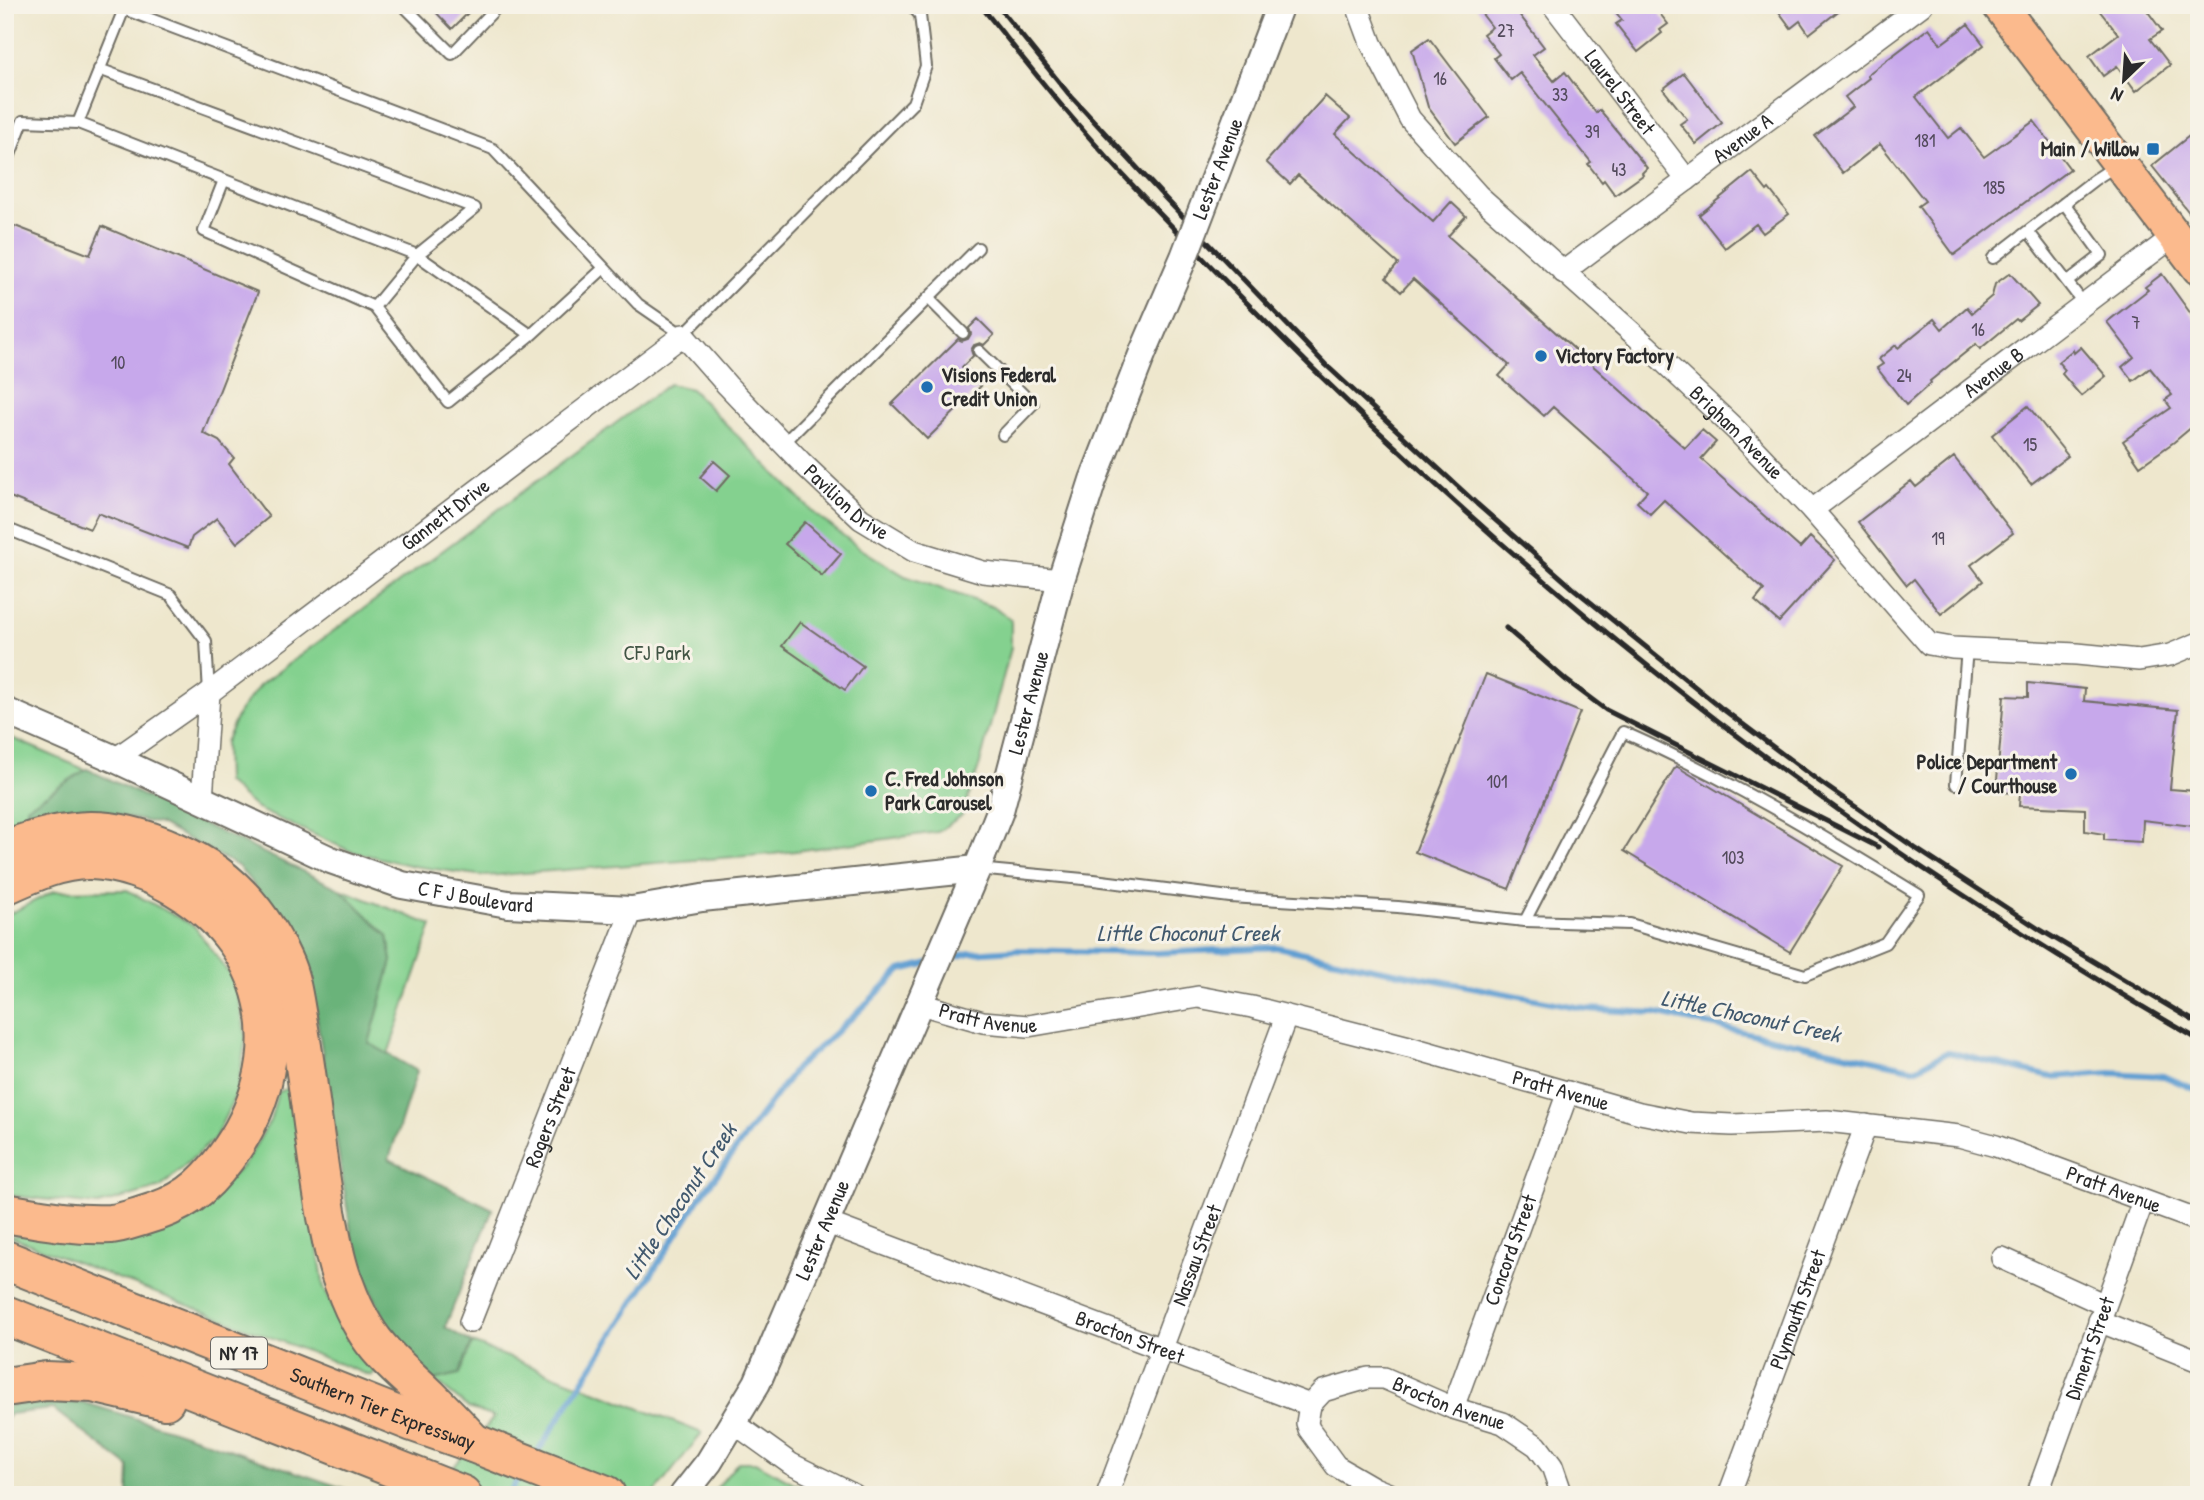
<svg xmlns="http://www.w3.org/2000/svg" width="2204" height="1500" font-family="'Patrick Hand',sans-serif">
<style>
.green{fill:#84d18f;stroke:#587e5d;stroke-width:2}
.forest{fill:#6bb37a;stroke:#4b6f52;stroke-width:2}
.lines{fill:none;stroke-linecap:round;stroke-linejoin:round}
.stream{stroke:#619fd2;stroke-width:6}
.building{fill:#c7a8eb}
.service-casing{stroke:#6f6d64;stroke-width:14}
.minor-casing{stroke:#6f6d64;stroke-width:24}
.tertiary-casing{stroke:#6f6d64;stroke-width:30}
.primary-casing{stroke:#6f6d64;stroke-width:37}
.motorway-casing{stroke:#6f6d64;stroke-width:42}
.service{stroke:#fff;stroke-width:10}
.minor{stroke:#fff;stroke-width:21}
.tertiary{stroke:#fff;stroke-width:26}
.primary{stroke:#fbba8d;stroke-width:33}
.motorway{stroke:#fbba8d;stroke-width:38}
.rail{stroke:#2b2b2b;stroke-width:5}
.tertiary-bridge-casing{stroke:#6f6d64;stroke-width:30;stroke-linecap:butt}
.tertiary-bridge{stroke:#fff;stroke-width:26}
.poi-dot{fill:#1f6fb2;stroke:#f7f3e8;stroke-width:2.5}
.labels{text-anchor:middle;stroke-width:6;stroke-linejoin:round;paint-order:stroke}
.number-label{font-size:18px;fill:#524a5b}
.shield{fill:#f7f3e8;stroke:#686764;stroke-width:2}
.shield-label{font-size:19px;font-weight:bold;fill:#2b2b2b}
.street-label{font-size:21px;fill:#2b2b2b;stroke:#f7f3e8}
.poi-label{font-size:21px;font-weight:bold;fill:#2b2b2b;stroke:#f7f3e8;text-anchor:start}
.park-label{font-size:21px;fill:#415444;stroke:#f7f3e8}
.water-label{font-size:23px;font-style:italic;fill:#41596e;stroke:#f7f3e8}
</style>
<rect width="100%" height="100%" fill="#f7f3e8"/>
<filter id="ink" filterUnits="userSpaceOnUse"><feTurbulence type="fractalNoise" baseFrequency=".0143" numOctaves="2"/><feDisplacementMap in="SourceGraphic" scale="14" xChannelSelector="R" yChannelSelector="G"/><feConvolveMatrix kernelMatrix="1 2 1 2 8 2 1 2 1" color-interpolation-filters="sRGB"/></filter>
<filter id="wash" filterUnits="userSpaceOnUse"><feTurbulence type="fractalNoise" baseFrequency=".00686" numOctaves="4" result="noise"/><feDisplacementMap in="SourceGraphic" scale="28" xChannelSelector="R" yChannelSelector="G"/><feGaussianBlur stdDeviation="1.57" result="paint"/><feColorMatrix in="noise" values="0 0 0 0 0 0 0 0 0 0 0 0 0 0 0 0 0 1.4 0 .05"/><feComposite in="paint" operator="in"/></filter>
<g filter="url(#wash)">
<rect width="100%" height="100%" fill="#eee7cd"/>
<path class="green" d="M669,384L691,389L814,513L858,547L905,576L996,608L1011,620V648L979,767L962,815L938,832L773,854L485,876L413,866L350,851L257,809L226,782L225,742L239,712L260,685Z
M5,735L86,770L27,807L30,826L5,834Z
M340,889L432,925L388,1054L369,1043L392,961L388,936Z
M127,890L194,926L236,983L246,1037L237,1092L215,1138L161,1187L98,1205L5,1195V916L54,891Z
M293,1087L324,1288L344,1330L375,1372L371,1376L8,1236L180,1221L244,1165L270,1121L278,1092Z
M472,1343L702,1433L653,1495H431L494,1417L469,1408L434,1380L459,1374Z
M738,1462H755L816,1495H711Z"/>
<path class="forest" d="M87,769L340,889L388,936L392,961L369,1043L417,1071L389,1159L493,1209L445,1327L472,1343L459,1374L434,1380L388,1329L354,1251L313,994L295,936L238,866L160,824L89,810L30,826L27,807Z
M82,1402L176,1431L363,1495H128L129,1467L53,1409L10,1414L5,1421V1407L16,1404Z"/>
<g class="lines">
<path class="stream" d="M946,959L970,953L1016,950L1157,953L1277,947L1373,968L1587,1009L1655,1013L1915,1069L1948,1052L2051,1077L2111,1073L2164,1076L2199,1091
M537,1453L701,1196L796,1068L855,1015L901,970L929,963
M508,1495L520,1476"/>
</g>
<g id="blocks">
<path class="building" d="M429,5H476L452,29Z
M1475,5H1512L1544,47L1533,55L1554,81L1565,72L1596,113L1600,110L1647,168L1642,173L1643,175L1615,195L1604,180L1602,182L1588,164L1591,162L1520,73L1511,80L1494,58L1499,54L1483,34L1492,27Z
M1610,5H1653L1668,24L1660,30L1662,33L1638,52L1616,24L1622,20Z
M1774,5H1846L1809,34L1800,21L1791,28Z
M2095,5H2143L2162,31L2150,39L2170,65L2136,91L2117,66L2103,76L2089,56L2118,34Z
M1968,24L1984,45L1916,97L1948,138L1961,128L1984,157L2034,121L2070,169L1954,255L1918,206L1925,201L1880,144L1843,173L1815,136L1853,107L1845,97L1869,78L1867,75L1929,28L1941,44Z
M1429,38L1489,117L1455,143L1428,107L1412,50Z
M1684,73L1722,123L1696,144L1680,124L1687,119L1663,89Z
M1325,96L1350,118L1335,134L1433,222L1451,202L1466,216L1448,236L1685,448L1702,430L1716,442L1701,459L1800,548L1810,537L1835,560L1779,622L1755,601L1764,590L1664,500L1650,514L1637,502L1647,491L1553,407L1544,416L1499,376L1509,365L1413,279L1401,292L1386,278L1398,264L1298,175L1290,184L1266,162Z
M2199,128V225L2152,166Z
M1752,172L1767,191L1769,189L1789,214L1763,233L1756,224L1725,248L1699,215Z
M15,226L90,255L102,226L258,292L203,433L219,441L234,458L229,464L269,517L237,543L217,518L192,537L188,548L98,513L90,529L5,495V251Z
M2010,273L2038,305L2018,321L2016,319L1980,349L1976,344L1930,381L1931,383L1906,405L1877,368L1883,364L1879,359L1896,345L1898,348L1934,319L1942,329L1967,307L1972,313L1992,296L1995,284Z
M2162,274L2199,325V421L2174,442L2140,466L2123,441L2171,408L2165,400L2172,395L2150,368L2133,381L2122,367L2134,357L2107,322L2148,290L2145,287Z
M978,319L994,335L984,345L980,343L974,345L971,350L973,356L962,367L981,386L927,439L892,404L958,339L962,341L968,339L971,334L969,328Z
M2081,347L2106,376L2081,396L2062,374L2065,370L2058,362L2073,350L2074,353Z
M2028,406L2068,456L2031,484L1992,435Z
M1954,457L2013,533L1971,565L1983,581L1941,614L1914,579L1907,585L1858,522L1911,481L1916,487Z
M714,461L730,475L716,491L700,477Z
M805,522L841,554L822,576L785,544Z
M800,622L863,666L845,690L782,646Z
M1486,674L1580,712L1509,889L1415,852Z
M2028,683L2085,689L2084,701L2178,710L2170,789L2196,791L2192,826L2143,820L2142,842L2104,840V834L2085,831V809L2019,806L2020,793L1996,792L2004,696L2028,697Z
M1676,766L1843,866L1790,952L1624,851Z"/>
</g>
</g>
<g filter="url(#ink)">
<use href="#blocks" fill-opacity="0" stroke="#6f6d64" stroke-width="2"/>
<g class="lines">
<g class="service-casing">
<path id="service" d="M403,5L452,54L499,5
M99,69L475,208L417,255L531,335L604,268
M78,123L124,9L493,149L638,304L683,335L913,103L926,66L920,15L911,5
M5,168L23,121L78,123L417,255L374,307L204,231L224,180
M2064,203L2102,255L2067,282
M2028,231L2084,304
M1993,258L2094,180L2117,165
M928,298L963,333
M374,307L448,402L531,335
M979,351L1033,404L1003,435
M783,444L978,248
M5,528L171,595L206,641L209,693
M1956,784L1967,648
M977,869L1094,880L1230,897L1398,907L1525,921L1630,924L1805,975L1885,943L1919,895C1823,836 1727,778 1623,732L1525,921"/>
</g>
<g class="minor-casing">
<g id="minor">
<path id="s1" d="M1357,5L1371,43L1410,119L1478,195L1646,345L1736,430L1812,510L1929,644L1952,648L2077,654L2139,660L2170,655L2199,643"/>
<path id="s2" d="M1553,5L1687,180"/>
<path id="s3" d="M1563,272L1922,5"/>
<path id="s4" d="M1812,510L2174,236"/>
<path id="s5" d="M115,759L209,693L683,335L727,385L801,462L861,519L914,551L983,572L1061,580"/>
<path d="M202,800L209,693"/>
<path id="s6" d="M920,1004L983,1022L1028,1026L1198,997L1252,1007L1409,1047L1640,1113L1691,1123L1732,1125L1827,1121L1959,1136L1996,1146L2199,1221"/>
<path id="s7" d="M825,1222L1310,1405"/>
<path d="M2002,1258L2105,1305"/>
<path d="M2099,1321L2199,1361"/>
<path id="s8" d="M470,1322L632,910"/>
<path id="s9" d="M1310,1405L1323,1391L1368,1378H1384L1453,1408L1503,1423L1537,1446L1552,1466L1562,1495"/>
<path d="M1310,1405L1307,1423L1309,1429L1336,1466L1374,1488L1391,1495"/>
<path id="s10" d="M1453,1408L1568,1092"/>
<path d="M734,1423L791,1464L854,1495"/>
<path id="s11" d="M1107,1495L1286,1017"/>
<path id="s12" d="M1729,1495L1866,1125"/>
<path id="s13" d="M2037,1495L2143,1201"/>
</g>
</g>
<g class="tertiary-casing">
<g id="tertiary">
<path d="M1237,118L1280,5"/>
<path id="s14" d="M5,711L115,759L331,860L402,885L508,904L632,910L702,898L977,869"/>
<path id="s15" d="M683,1495L709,1462L757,1383L977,869L1000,811L1061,580L1093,480L1143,352"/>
</g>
</g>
<g class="primary-casing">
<path id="primary" d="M1999,5L2199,268"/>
</g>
<g class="motorway-casing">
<g id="motorway">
<path d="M5,850C69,826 111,823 174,851C226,873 260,910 283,961C292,980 294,1002 298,1023C310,1087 315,1153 327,1217C332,1239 335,1263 344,1284C349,1298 356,1314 364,1327C380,1355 407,1375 429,1397C444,1412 459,1427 473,1443"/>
<path d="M5,885C31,873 62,859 91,860C120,861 152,873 176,887C278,947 295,1064 226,1157C202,1190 181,1205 142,1216C132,1219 121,1223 111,1224C75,1226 40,1219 5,1213"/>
<path id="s16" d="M5,1260L413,1422L473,1443L606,1495"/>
<path d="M5,1315L462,1495"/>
<path d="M5,1387L46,1381L93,1383L165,1400"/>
</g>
</g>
<use href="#service" class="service"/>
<use href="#minor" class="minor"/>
<use href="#tertiary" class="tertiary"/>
<use href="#primary" class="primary"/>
<use href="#motorway" class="motorway"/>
<path class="rail" d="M980,5C1006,37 1031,69 1057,100C1117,172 1184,239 1250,306C1424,482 1611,646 1812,791C1936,881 2067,963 2199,1040
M997,5L1068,93L1166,199L1326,365L1477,504L1573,588L1720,707L1820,782L1915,848L2039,929L2199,1024
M1506,628L1566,680L1606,710L1878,847"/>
<g class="tertiary-bridge-casing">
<g id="tertiary-bridge">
<path id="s17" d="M1143,352L1184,257L1237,118"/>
</g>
</g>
<use href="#tertiary-bridge" class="tertiary-bridge"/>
</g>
</g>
<g class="poi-dot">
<rect x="2146" y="142" width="14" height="14" rx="3.5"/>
<circle cx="1541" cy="356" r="7"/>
<circle cx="927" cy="387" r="7"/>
<circle cx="2071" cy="774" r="7"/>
<circle cx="871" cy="791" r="7"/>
</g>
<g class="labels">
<g class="number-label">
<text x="1506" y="37">27</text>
<text x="1440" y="85">16</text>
<text x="1560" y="101">33</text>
<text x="1592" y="138">39</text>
<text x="1925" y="147">181</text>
<text x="1619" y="176">43</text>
<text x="1994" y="194">185</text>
<text x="2136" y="329">7</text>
<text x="1978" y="336">16</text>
<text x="118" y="369">10</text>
<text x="1904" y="382">24</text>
<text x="2030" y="451">15</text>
<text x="1938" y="545">19</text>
<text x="1497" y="788">101</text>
<text x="1733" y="864">103</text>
</g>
<rect class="shield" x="211" y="1337.5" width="56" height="31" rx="5"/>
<g class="shield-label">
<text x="239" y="1360">NY 17</text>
</g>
<g class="street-label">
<text dy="7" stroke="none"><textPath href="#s2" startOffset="110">Laurel Street</textPath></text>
<text dy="7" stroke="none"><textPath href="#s3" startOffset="224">Avenue A</textPath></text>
<text dy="7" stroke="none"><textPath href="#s17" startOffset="198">Lester Avenue</textPath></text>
<text dy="7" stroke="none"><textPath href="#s4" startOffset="228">Avenue B</textPath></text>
<text dy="7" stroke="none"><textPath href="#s1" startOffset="579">Brigham Avenue</textPath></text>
<text dy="7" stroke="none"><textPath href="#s5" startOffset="943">Pavilion Drive</textPath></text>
<text dy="7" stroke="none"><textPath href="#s5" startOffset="411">Gannett Drive</textPath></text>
<text dy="7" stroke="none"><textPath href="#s15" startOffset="868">Lester Avenue</textPath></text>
<text dy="7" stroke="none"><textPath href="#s14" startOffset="508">C F J Boulevard</textPath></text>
<text dy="7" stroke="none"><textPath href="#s6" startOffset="70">Pratt Avenue</textPath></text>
<text dy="7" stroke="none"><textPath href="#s6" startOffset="658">Pratt Avenue</textPath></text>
<text dy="7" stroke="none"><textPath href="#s8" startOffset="220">Rogers Street</textPath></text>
<text dy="7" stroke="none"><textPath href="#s6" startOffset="1225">Pratt Avenue</textPath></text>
<text dy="7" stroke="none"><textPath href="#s15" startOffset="301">Lester Avenue</textPath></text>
<text dy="7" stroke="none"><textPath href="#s10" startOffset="168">Concord Street</textPath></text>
<text dy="7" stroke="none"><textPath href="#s11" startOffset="256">Nassau Street</textPath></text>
<text dy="7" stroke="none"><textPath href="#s12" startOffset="198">Plymouth Street</textPath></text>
<text dy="7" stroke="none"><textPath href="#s7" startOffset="326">Brocton Street</textPath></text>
<text dy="7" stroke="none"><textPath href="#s13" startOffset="156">Diment Street</textPath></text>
<text dy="7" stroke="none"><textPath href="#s9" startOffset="152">Brocton Avenue</textPath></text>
<text dy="7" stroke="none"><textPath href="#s16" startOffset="406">Southern Tier Expressway</textPath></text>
</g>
<g class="poi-label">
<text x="2139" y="156" text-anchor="end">Main / Willow</text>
<text x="1555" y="363">Victory Factory</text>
<text x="941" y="382">Visions Federal<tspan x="941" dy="24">Credit Union</tspan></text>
<text x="2057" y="769" text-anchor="end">Police Department<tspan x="2057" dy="24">/ Courthouse</tspan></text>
<text x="885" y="786">C. Fred Johnson<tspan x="885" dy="24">Park Carousel</tspan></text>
</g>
<g class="park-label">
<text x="657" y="660">CFJ Park</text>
</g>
<g class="water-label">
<text x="1188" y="941">Little Choconut Creek</text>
<text transform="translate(1751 1016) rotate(12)" y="8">Little Choconut Creek</text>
<text transform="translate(680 1201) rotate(-56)" y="8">Little Choconut Creek</text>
</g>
</g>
<rect width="2204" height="1500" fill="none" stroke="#f7f3e8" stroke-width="28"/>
<g transform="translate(2124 80) rotate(205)" stroke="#f7f3e8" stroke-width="5" paint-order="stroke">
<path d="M0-5L12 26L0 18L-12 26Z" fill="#2b2b2b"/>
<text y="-10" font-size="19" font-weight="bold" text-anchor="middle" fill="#2b2b2b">N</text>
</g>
</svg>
